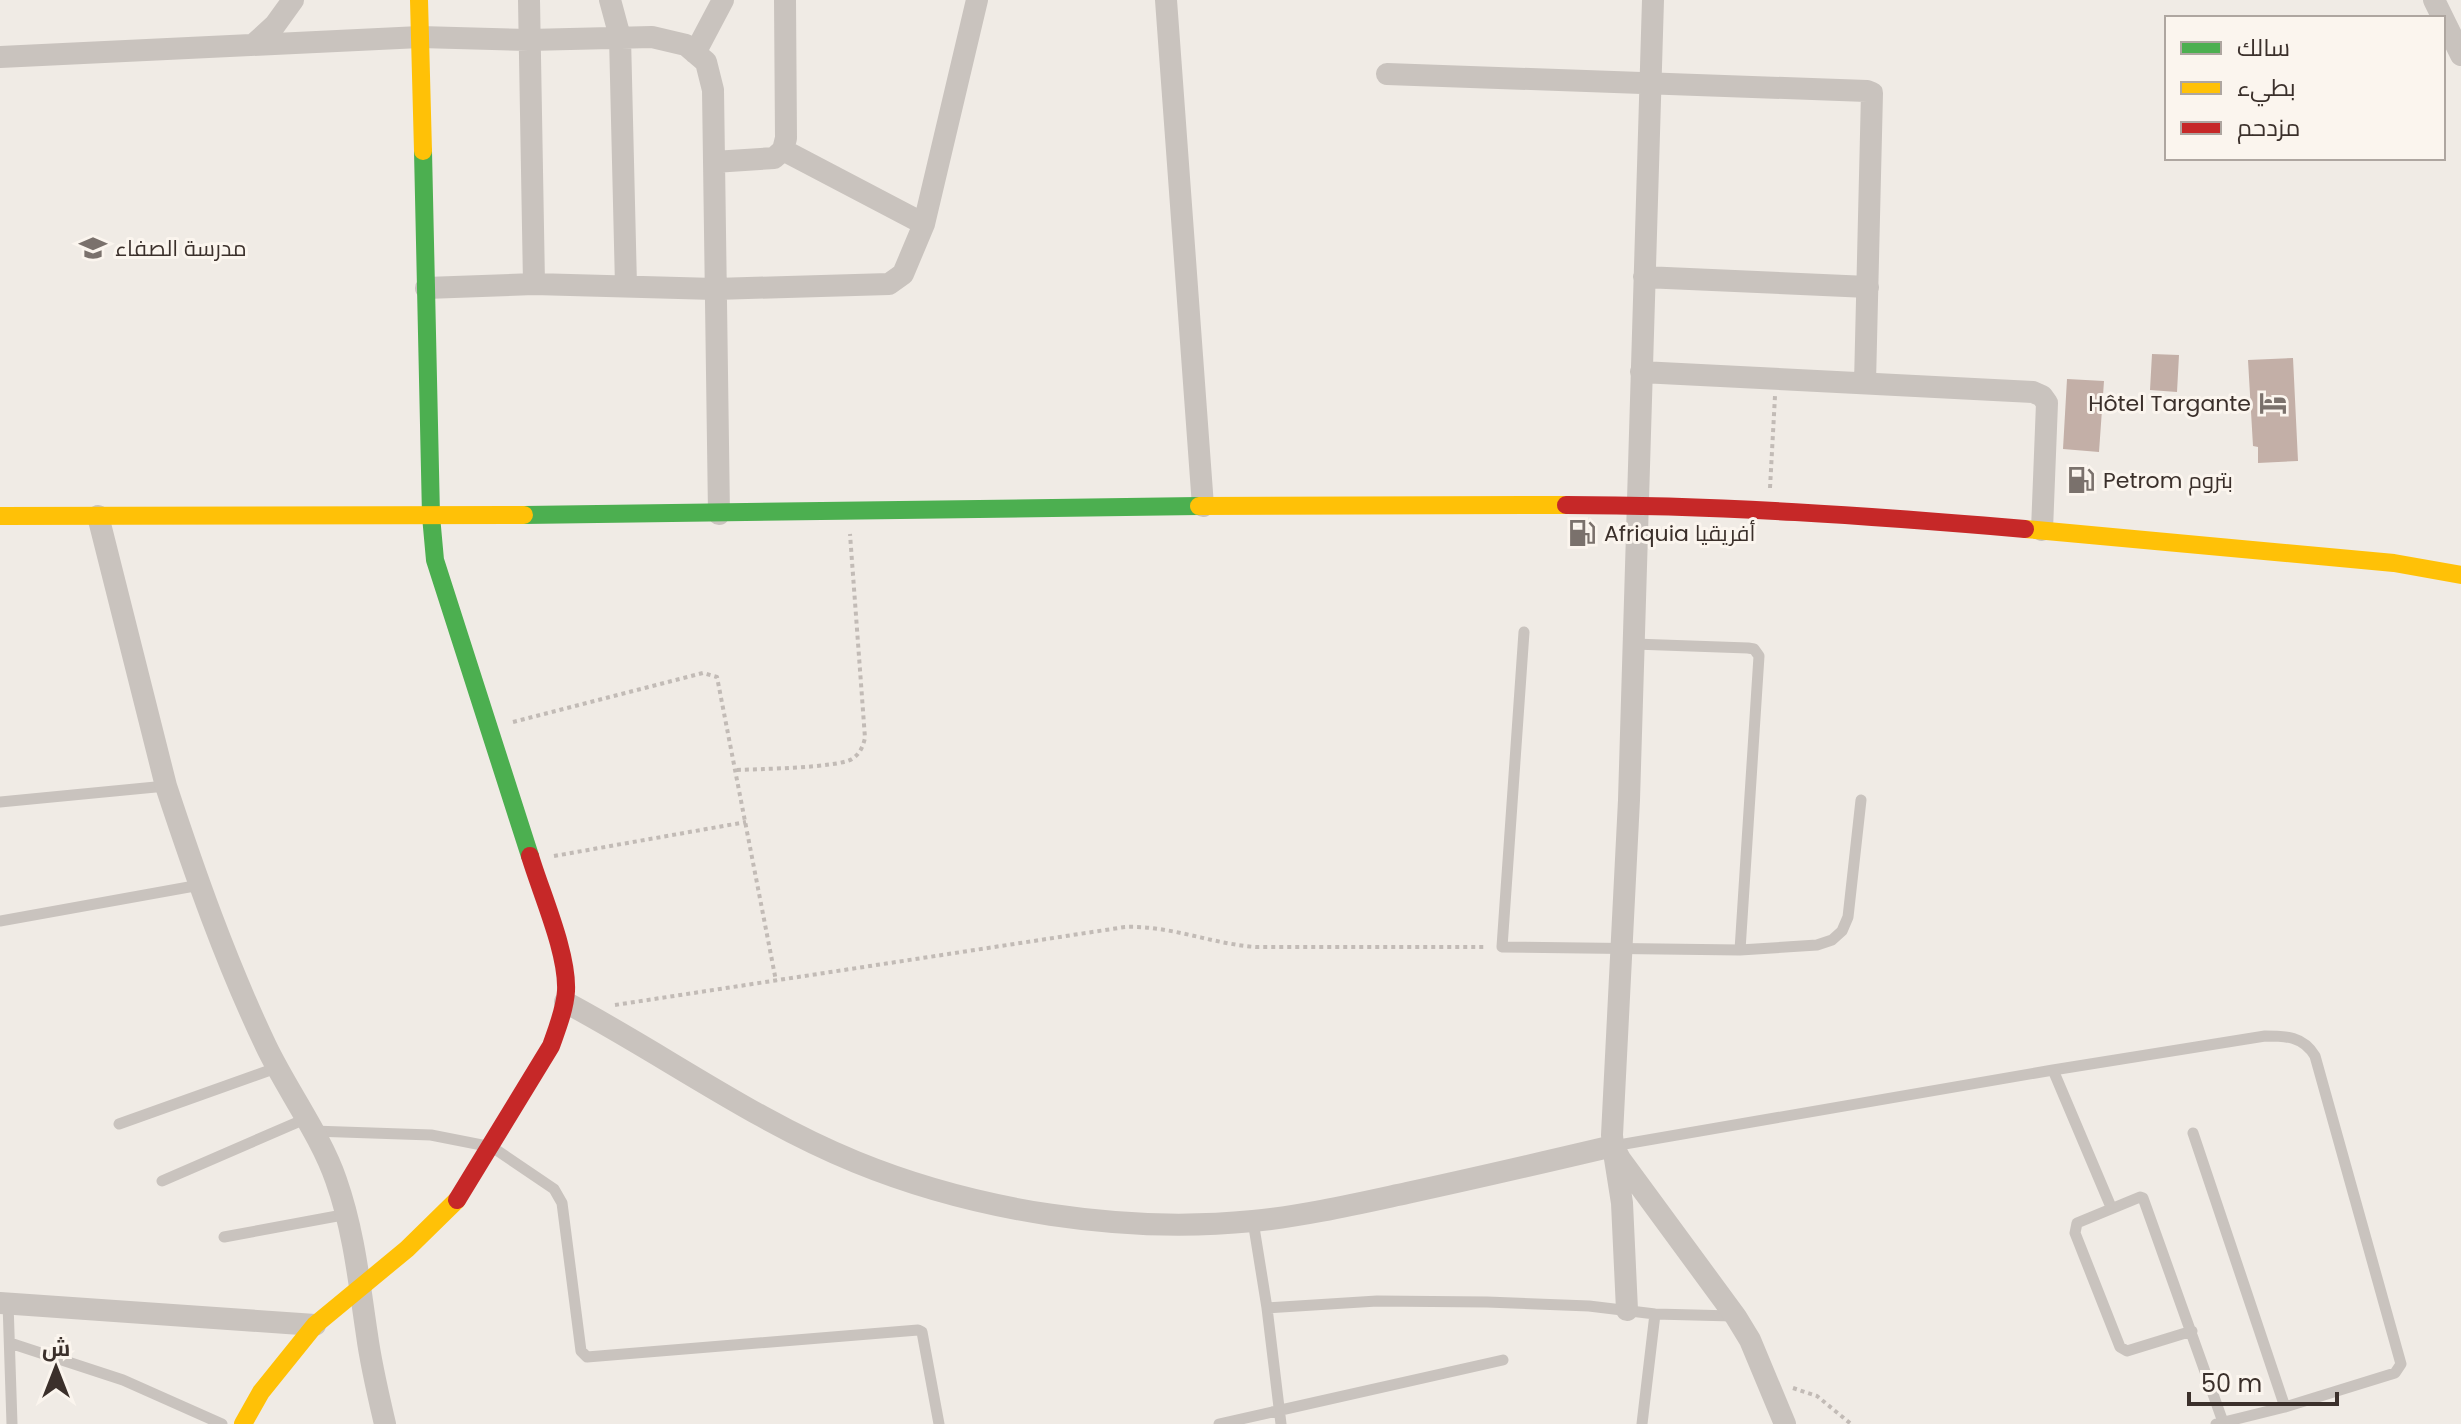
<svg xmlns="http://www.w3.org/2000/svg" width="2461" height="1424" font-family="Poppins,Cairo,sans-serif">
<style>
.building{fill:#c3afa7}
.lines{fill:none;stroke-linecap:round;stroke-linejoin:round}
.path{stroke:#c2bbb6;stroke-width:4;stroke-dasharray:4 4;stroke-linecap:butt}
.lane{stroke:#c9c3be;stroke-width:11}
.street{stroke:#c9c3be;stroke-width:22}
.fast{stroke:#4caf50;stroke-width:18}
.slow{stroke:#ffc107;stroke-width:18}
.jam{stroke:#c62828;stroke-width:18}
.labels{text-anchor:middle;stroke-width:6;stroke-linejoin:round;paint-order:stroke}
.poi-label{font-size:22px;fill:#3b302b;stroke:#fbf5ee;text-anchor:start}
</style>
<rect width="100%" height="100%" fill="#f0ebe5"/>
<path class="building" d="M2152,354L2179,355L2177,392L2150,390Z
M2293,358L2298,461L2258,463V447L2253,446L2248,360Z
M2067,379L2104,381L2099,452L2063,449Z"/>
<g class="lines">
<path class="path" d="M1770,488L1775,396
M513,722L703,673L717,677L776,981
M737,770C758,769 837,768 852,759C860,754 863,746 865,738L850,534
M554,856L746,822
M615,1005L1125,927C1169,925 1212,944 1256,947H1486
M1793,1388L1817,1396L1851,1424"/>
<path class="lane" d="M1524,632L1502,947L1740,950L1817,945L1832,940L1842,931L1848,917L1861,800
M1634,644L1748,648L1754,649L1759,656L1740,950
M0,802L166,786
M0,921L200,885
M2053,1070L2265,1036C2286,1036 2303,1036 2315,1056L2401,1364L2395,1373L2285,1407L2216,1424
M119,1124L276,1068
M313,1131L431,1135L492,1147L554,1189L562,1203L581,1351L587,1357L918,1330L922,1332L939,1424
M2193,1133L2285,1407
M1613,1146L2053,1070L2111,1207
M162,1181L305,1119
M1253,1221L1267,1308L1281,1424
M224,1237L348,1214
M8,1303L12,1424
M1267,1308L1377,1301L1487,1302L1589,1306L1655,1314L1733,1316
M2192,1331L2127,1351L2120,1347L2075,1233L2077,1223L2140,1197L2143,1198L2223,1422
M10,1343L123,1380L222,1424
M1219,1424L1503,1360
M1642,1424L1655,1314"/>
<path class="street" d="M529,0L534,284
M610,0L620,37L626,286
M1166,0L1203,506
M1653,0L1629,800L1612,1135L1613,1146L1620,1159L1736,1317L1750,1340L1785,1424
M2434,0L2461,55
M253,45L275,25L293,0
M695,53L723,0
M0,57L420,37L529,40L652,37L686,45L706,62L713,90L719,514
M1387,74L1867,91L1872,93L1865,383
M783,150L924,224
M714,162L774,158L783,150L786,138L785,0
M1644,277L1868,287
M426,288L534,284L715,289L889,284L903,274L924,224L977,0
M1641,372L2033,392L2042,396L2047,403L2042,530
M98,516L166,786C195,874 226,962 266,1046C287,1090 321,1136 336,1180C354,1231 359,1282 367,1335C371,1365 378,1394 385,1424
M565,1002C663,1054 753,1120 856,1162C976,1211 1123,1234 1253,1221C1304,1216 1356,1204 1407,1193C1476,1178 1545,1162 1613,1146L1622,1203L1627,1310
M0,1303L315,1325"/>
<path class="fast" d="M423,151L431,516L435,560L530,856
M524,515L1199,506"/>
<path class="slow" d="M419,0L423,151
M1199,506L1566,505
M0,516L524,515
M2025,529L2394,563L2461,575
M243,1424L261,1392L315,1325L407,1249L457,1200"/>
<path class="jam" d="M1566,505C1719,505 1872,516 2025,529
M457,1200L551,1046C557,1029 565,1009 566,991C568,953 541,893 530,856"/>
</g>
<defs>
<g id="school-bare" transform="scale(2.16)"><path d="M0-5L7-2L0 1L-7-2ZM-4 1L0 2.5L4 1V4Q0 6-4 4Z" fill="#7a716c" stroke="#fbf5ee" stroke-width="2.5" paint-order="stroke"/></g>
<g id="hotel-bare" transform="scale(2.16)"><path d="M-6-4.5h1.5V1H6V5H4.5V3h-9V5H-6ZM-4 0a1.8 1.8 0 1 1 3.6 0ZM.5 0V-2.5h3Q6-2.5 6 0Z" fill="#7a716c" stroke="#fbf5ee" stroke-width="2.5" paint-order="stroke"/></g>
<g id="fuel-bare" transform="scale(2.16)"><path d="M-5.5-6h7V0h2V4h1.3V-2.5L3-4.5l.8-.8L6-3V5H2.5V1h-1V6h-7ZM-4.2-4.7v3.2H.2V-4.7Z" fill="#7a716c" stroke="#fbf5ee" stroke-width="2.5" paint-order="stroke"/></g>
</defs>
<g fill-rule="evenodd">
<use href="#school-bare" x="93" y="248"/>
<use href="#hotel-bare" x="2273" y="403"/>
<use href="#fuel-bare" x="2081" y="480"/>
<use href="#fuel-bare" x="1582" y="533"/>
</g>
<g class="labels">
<g class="poi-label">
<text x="115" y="256">مدرسة الصفاء</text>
<text x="2251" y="411" text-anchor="end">Hôtel Targante</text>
<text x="2103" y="488">Petrom بتروم</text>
<text x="1604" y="541">Afriquia أفريقيا</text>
</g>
</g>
<rect x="2165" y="16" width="280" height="144" fill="#fbf5ee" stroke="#aea6a0" stroke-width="2"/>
<rect x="2181" y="42" width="40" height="12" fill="#4caf50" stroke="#aea6a0" stroke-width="2"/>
<text x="2237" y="56" font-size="24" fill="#3b302b">سالك</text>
<rect x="2181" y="82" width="40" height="12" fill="#ffc107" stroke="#aea6a0" stroke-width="2"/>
<text x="2237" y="96" font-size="24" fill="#3b302b">بطيء</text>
<rect x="2181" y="122" width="40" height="12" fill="#c62828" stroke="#aea6a0" stroke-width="2"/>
<text x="2237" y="136" font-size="24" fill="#3b302b">مزدحم</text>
<g transform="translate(56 1368)" stroke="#fbf5ee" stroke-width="6" paint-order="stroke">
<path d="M0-6L14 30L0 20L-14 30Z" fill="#3b302b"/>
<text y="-12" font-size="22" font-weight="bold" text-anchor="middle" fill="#3b302b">ش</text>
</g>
<path d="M2189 1392v12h148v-12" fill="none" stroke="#3b302b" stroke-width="4"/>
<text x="2201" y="1392" font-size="24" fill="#3b302b" stroke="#fbf5ee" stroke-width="6" paint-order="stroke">50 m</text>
</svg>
